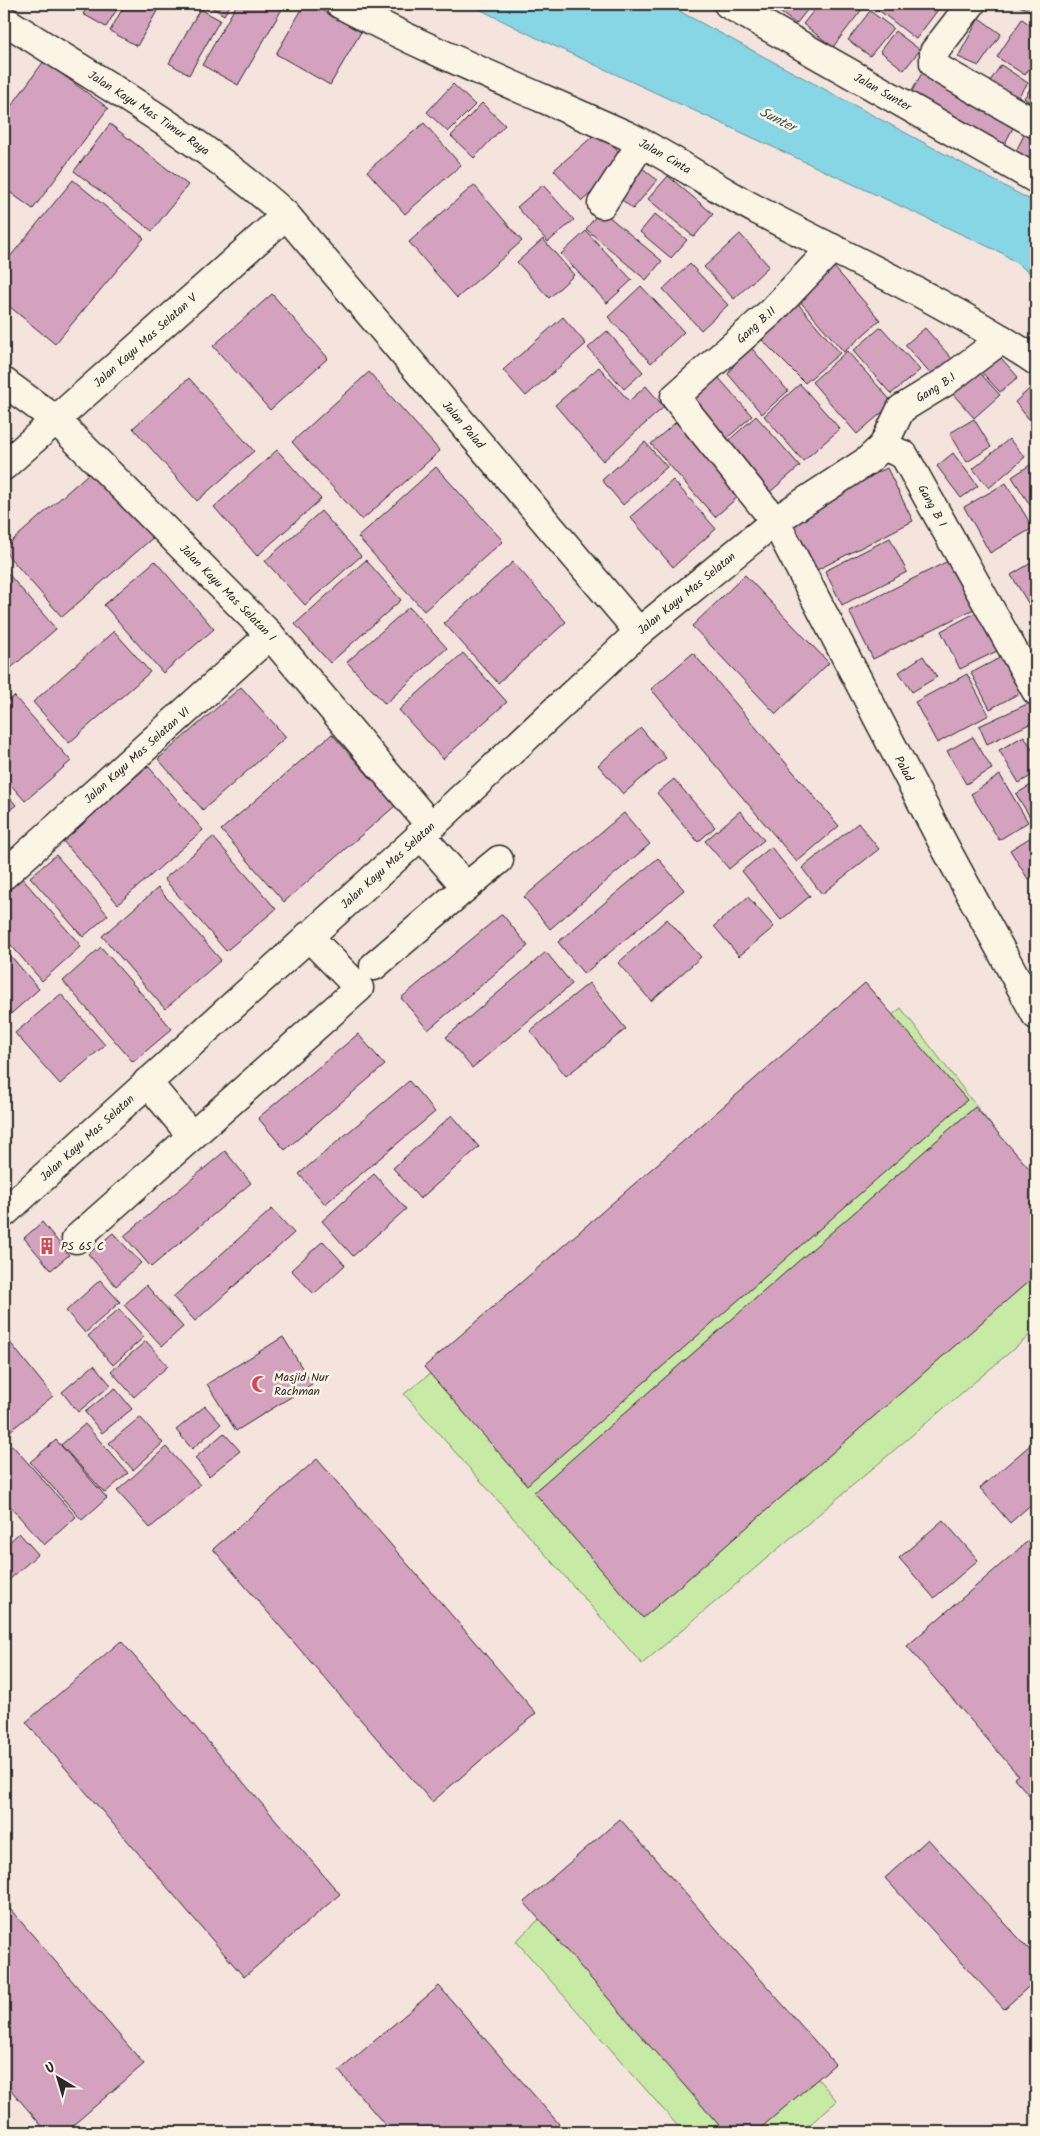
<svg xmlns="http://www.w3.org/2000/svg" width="1040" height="2136" font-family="Kalam,sans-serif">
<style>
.green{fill:#c7eba5;stroke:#798b68}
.water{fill:#87d6e5;stroke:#62929b}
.building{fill:#d4a2bf;stroke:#2b2b2b}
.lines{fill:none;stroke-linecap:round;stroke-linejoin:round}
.street-casing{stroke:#2b2b2b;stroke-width:31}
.street{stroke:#fcf5e5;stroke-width:28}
.labels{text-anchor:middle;stroke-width:5;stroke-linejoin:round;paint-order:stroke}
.street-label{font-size:12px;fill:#2b2b2b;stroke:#fcf5e5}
.poi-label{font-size:12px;fill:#2b2b2b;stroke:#fcf5e5;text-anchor:start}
.water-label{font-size:14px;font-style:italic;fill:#42565a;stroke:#fcf5e5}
</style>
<rect width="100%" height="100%" fill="#f4e4dd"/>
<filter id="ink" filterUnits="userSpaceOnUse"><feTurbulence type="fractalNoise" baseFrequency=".02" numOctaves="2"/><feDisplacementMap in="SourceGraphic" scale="10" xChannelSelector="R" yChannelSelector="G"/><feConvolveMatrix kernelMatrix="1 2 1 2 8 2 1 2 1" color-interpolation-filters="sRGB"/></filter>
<g filter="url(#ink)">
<path class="green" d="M901,1008L1036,1184V1330L642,1664L404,1394Z
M617,1846L837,2101L801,2132H683L516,1941Z"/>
<path class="water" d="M469,4H666L1036,203V277L1002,253L535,37Z"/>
<path class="building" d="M89,4H120L106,27L83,14Z
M125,4H161L137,46L110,31Z
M206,4H231L224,15Z
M237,4H285L238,85L202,65Z
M305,4H311L361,32L330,85L276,54Z
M769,4H812L796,24Z
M819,4H866L833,47L803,24Z
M881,4H936L940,7L916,39L877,9Z
M1015,4H1035L1030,11Z
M200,9L220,20L189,75L169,63Z
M870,11L893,28L870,56L848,40Z
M979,18L1001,34L979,66L958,57Z
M1022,19L1036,29V58L1025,75L997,57Z
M895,31L920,50L904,70L880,51Z
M44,61L108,108L33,209L4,188V116Z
M1001,65L1028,83L1015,101L988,84Z
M922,73L1015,124L1001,151L907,100Z
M1036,80V107L1024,98Z
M453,84L475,105L448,132L427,112Z
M482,103L505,125L474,158L451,136Z
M424,123L461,165L405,214L367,171Z
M110,124L188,185L152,231L74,171Z
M1027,129L1036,133V171L1012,159Z
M600,130L627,161L582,201L554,170Z
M635,162L657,180L633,209L611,191Z
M668,176L713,214L694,237L648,199Z
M73,180L144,238L55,344L4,302V264Z
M474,185L522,241L457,298L409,242Z
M543,185L574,220L548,242L517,207Z
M601,210L662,261L646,280L586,229Z
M655,214L687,240L671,258L640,232Z
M586,231L632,280L607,303L561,254Z
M740,234L769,266L734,299L704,267Z
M543,239L574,275L549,298L517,262Z
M690,264L728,305L701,330L663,289Z
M834,267L880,320L844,352L798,299Z
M641,286L684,332L651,363L608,317Z
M272,294L328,358L270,410L213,346Z
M793,298L840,353L805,383L754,332Z
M563,317L586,344L526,396L503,370Z
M881,327L920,370L891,394L853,351Z
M925,328L953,360L934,378L905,345Z
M607,331L643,372L624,389L588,348Z
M748,344L788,391L762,414L728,374Z
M993,349L1018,377L1000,392L975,365Z
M847,351L893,403L857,434L812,382Z
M971,363L1000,395L974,418L945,385Z
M599,367L629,401L646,386L664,407L603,461L555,405Z
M711,369L752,416L725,440L684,392Z
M369,372L440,451L362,520L292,442Z
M189,378L254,451L197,501L133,428Z
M1036,383V428L1015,402Z
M800,384L840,429L803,461L764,416Z
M683,416L747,489L715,517L651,444Z
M756,416L800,466L770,492L726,443Z
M974,419L991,447L967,462L950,433Z
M1009,439L1025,457L989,488L973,469Z
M645,442L667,467L623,505L602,480Z
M277,450L321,499L257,556L214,507Z
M953,453L978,486L961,498L937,466Z
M1036,461V501L1030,505L1012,477Z
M96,467L156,535L62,617L4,551V548Z
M436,467L503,541L424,611L358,537Z
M887,468L913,521L811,573L784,520Z
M673,480L716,529L673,567L630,517Z
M1006,483L1033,528L990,553L964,507Z
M321,511L361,556L305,605L265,561Z
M890,538L907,572L842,605L825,571Z
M952,559L976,608L873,659L849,611Z
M366,560L401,600L330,663L295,624Z
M1036,560V608L1033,611L1011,575Z
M155,561L214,629L163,673L104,605Z
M513,562L566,622L498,683L444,623Z
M4,569L56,629L4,674Z
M745,575L829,663L776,714L692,626Z
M409,607L447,648L385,704L347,662Z
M981,610L1001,649L960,669L941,631Z
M114,631L150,672L69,743L33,702Z
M1013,651L1031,687L990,709L971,673Z
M463,653L507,702L443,759L399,710Z
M693,653L839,826L797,862L651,689Z
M923,656L937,677L912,692L899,672Z
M967,674L989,715L937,743L915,702Z
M241,687L286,737L203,810L158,759Z
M14,696L71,761L25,801L4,777V705Z
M1036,700V721L987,744L979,726Z
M641,728L666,758L623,794L598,765Z
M332,734L395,806L284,902L221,830Z
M1024,736L1036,756V773L1019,783L999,750Z
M973,737L992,769L966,784L947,751Z
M148,766L203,830L118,904L62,840Z
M1000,775L1028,822L999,840L971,794Z
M674,779L715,827L698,842L657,793Z
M1036,782V827L1016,794Z
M4,791L16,805L4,815Z
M740,811L764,840L729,869L705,841Z
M624,813L650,844L550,929L524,897Z
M858,823L879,849L822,894L802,868Z
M1036,834V875L1028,879L1010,850Z
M213,837L276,909L226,951L164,879Z
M771,847L810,896L781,920L742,871Z
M56,855L108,915L83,937L30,877Z
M658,858L684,890L584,974L558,942Z
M20,876L81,946L42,981L4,937V890Z
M158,888L221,960L165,1009L102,936Z
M748,897L774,927L739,956L714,926Z
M502,914L528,946L428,1030L401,998Z
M667,919L701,957L651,1001L618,963Z
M101,947L172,1029L133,1062L63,981Z
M4,948L39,989L4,1020Z
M546,952L572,984L472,1068L446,1037Z
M589,983L626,1029L566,1076L530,1031Z
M865,983L967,1100L527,1485L424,1367Z
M61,994L105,1045L60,1084L15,1033Z
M358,1034L385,1065L285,1150L258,1118Z
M409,1081L435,1112L325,1204L299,1174Z
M975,1107L1036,1176V1275L643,1618L534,1492Z
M452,1115L479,1147L420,1199L393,1168Z
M225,1151L251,1183L151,1267L124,1236Z
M374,1174L406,1209L353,1256L322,1221Z
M272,1209L294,1233L195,1321L173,1297Z
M42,1222L69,1255L51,1270L24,1238Z
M113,1233L141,1263L116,1286L88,1254Z
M323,1241L345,1265L314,1294L291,1270Z
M100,1280L120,1302L85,1333L66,1311Z
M146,1285L183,1327L162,1346L124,1305Z
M119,1309L144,1337L113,1365L88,1336Z
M4,1335L53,1396L4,1436Z
M283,1337L312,1384L236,1431L207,1384Z
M146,1341L168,1366L134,1397L111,1371Z
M94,1365L111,1385L78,1412L62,1392Z
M115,1388L132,1409L102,1433L85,1412Z
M205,1406L221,1424L192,1449L176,1430Z
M140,1417L163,1443L133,1470L109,1443Z
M85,1424L128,1473L105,1493L61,1445Z
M224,1433L240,1451L209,1476L195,1458Z
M56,1440L107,1498L82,1520L30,1462Z
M1036,1440V1500L1010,1523L980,1488Z
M12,1445L76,1517L44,1545L4,1499V1452Z
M166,1447L200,1485L150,1528L117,1491Z
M317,1459L536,1713L432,1802L213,1549Z
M943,1520L978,1560L934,1598L899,1558Z
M19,1533L38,1554L9,1580L4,1573V1547Z
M1036,1534V1803L1014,1778L1018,1775L907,1646Z
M121,1641L340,1894L244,1977L26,1722Z
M620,1819L835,2064L756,2132H725L524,1902Z
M928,1839L1036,1957V1980L1004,2009L885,1878Z
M4,1902L144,2064L65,2132H47L4,2082Z
M439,1986L566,2132H391L339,2071Z"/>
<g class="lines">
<g class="street-casing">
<g id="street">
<path id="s1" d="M340,4C433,53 530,92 626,135C672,157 714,188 759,211C852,260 949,303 1036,361"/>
<path id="s2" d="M728,4L1036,179"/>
<path d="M971,4L934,52V63L939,69L1036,124"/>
<path id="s3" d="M4,20C100,82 201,138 286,215L639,632"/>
<path d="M602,204L641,144"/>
<path id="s4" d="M832,248L771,312L675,397L775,521L945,847L1036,1015"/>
<path id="s5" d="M4,382L56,420L270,635L430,825"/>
<path id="s6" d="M883,446L901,409L945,382L1002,339"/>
<path id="s7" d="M4,466L286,215"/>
<path id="s8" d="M4,875L270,635"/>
<path d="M466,887L499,860"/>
<path d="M374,966L466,887L420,834"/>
<path d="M147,1082L192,1136"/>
<path id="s9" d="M4,1213L440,818L639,632L775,521L867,461L883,446L904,455L1036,691"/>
<path d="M76,1239L359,988L308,936"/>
</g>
</g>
<use href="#street" class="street"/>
</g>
</g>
<defs>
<g id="building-bare" transform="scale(1.35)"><path d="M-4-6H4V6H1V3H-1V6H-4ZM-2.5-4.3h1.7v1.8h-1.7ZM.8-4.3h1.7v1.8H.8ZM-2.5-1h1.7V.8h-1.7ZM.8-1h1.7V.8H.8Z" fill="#d1495b" stroke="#fcf5e5" stroke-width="2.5" paint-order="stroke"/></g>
<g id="mosque-bare" transform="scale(1.35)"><path d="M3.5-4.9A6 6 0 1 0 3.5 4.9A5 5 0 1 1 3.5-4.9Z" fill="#d1495b" stroke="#fcf5e5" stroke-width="2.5" paint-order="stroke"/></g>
</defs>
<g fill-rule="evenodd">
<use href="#building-bare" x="47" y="1246"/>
<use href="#mosque-bare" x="260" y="1384"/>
</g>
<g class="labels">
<g class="street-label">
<text dy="4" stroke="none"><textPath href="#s2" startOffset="178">Jalan Sunter</textPath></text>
<text dy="4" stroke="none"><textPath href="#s3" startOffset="172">Jalan Kayu Mas Timur Raya</textPath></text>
<text dy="4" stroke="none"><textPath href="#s1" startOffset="359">Jalan Cinta</textPath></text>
<text transform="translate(756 325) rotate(-42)" y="4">Gang B.II</text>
<text dy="4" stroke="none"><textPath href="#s7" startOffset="189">Jalan Kayu Mas Selatan V</textPath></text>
<text dy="4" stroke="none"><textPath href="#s6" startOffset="82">Gang B.I</textPath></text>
<text dy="4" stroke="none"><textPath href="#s3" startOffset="618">Jalan Palad</textPath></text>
<text dy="4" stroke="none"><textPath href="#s9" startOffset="1249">Gang B I</textPath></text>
<text dy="4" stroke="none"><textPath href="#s5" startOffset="308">Jalan Kayu Mas Selatan I</textPath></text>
<text dy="4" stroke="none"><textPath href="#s9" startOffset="922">Jalan Kayu Mas Selatan</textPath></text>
<text dy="4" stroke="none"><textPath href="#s8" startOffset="179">Jalan Kayu Mas Selatan VI</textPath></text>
<text dy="4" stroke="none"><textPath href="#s4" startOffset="655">Palad</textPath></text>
<text dy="4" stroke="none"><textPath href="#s9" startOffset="518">Jalan Kayu Mas Selatan</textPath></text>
<text dy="4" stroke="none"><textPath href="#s9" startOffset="112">Jalan Kayu Mas Selatan</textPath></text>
</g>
<g class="poi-label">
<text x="61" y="1250">PS 65 C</text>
<text x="274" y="1381">Masjid Nur<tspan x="274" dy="14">Rachman</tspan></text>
</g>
<g class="water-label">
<text transform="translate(778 119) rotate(27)" y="5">Sunter</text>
</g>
</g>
<rect width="1040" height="2136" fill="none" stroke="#fcf5e5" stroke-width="20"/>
<rect x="10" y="10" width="1020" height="2116" fill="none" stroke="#2b2b2b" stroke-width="2" filter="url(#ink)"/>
<g transform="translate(58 2078) rotate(322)" stroke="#fcf5e5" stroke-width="4" paint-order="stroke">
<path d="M0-4L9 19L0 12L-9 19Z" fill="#2b2b2b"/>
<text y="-8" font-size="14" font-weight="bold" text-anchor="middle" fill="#2b2b2b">U</text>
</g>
</svg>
